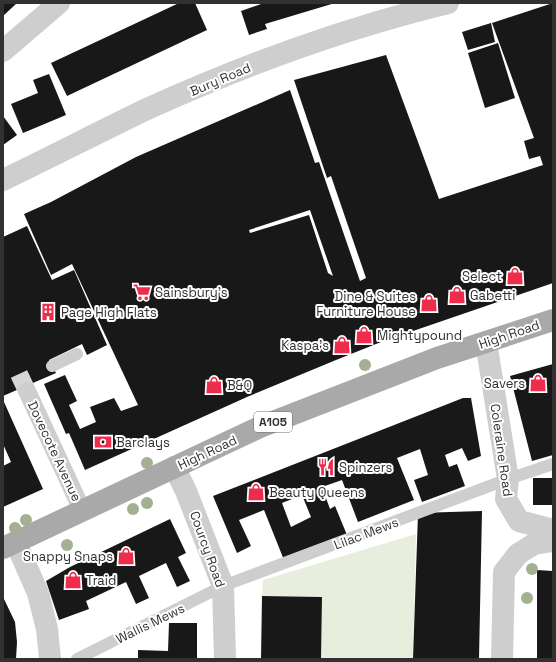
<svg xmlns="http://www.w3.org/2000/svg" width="556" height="662" font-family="'Space Grotesk',sans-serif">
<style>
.green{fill:#e8eede}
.building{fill:#181818;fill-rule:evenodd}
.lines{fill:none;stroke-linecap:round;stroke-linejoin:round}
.pedestrian-tunnel{stroke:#d6d6d6;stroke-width:18;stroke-dasharray:18 9;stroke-linecap:butt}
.service{stroke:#cecece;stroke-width:12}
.pedestrian{stroke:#cecece;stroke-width:18}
.minor{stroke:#cecece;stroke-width:22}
.primary{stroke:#a9a9a9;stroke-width:22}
.tree{fill:#a3b093}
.labels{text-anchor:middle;stroke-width:4;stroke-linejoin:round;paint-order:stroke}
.shield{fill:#fff;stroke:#6f6f6f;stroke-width:1}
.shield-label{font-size:12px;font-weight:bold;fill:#313131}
.street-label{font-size:13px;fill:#313131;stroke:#fff}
.poi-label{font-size:13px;fill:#313131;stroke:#fff;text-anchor:start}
</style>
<rect width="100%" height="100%" fill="#fff"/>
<path class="green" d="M416,534L413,659H321L322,597L262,596L263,580Z"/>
<path class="building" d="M3,3H17L3,16Z
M179,3H195L207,30L67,96L51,63Z
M264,3H335L265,24L267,29L249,35L241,11Z
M553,3V283L381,342L336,360L247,397L85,470L69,433L66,434L44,384L65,375L77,401L69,405L80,429L96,422L90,407L114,398L121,411L138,405L72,264L51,275L24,214L51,202L136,157L290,90L315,163L319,162L360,281L366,278L331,176L327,178L294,80L386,55L439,199L543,165L540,156L529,159L524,141L534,138L492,23ZM310,210L333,276L328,273L309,215L250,233L249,230Z
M491,23L495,42L468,50L462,32Z
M498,43L515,98L485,108L468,53Z
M49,74L66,115L23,133L11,104L38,93L33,80Z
M3,116L17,135L3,145Z
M27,226L52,280L74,270L107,345L87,355L82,344L49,360L56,373L3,396V237Z
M553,364V455L532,461L510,376Z
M463,398H471L481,456L468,461L462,448L445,455L449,467L457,464L465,486L422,502L414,480L428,475L420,449L397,458L414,500L358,522L342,480L322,487L330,509L335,506L347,535L284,560L264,510L239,520L251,546L237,553L213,496ZM302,495L311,517L291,527L282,503Z
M4,402L43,489L3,507V466L11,462L3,444Z
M533,478H553V505H533Z
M482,511L479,659H413L418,513Z
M170,519L186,553L178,557L190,581L177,587L166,563L139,576L149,598L136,604L126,582L86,601L89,609L59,620L46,581L70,567Z
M537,570L553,571V659H537Z
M262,596L322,597L321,659H261Z
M3,597L15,622L17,642L16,659H3Z
M169,623H197V659H138V650L168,651Z"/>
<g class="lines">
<path class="pedestrian-tunnel" d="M19,374L27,391"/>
<path class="service" d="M52,366L77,354
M77,659L223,586L508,479L553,464"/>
<path class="pedestrian" d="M27,391L82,510"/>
<path class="minor" d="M3,51L59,3
M3,180C51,157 99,132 147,109C244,65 345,28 448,3
M486,342L508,479L506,499L519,521L553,530
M174,467L186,491L223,586L225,659
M16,543L38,593L47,629L50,659
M502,659L504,572L518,554L534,544L553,541"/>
<path class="primary" d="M3,548L260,427L437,358L553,320"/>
</g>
<g class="tree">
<circle cx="365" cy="365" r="6"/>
<circle cx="147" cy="463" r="6"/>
<circle cx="147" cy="503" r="6"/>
<circle cx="133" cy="509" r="6"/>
<circle cx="26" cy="520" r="6"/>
<circle cx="15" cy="528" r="6"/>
<circle cx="67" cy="545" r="6"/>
<circle cx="532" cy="569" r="6"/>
<circle cx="527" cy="598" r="6"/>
</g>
<defs>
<g id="shop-bare" transform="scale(1.38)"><path d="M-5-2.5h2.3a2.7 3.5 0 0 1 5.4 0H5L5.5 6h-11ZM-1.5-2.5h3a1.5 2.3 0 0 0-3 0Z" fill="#ee2d4d" stroke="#fff" stroke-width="2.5" paint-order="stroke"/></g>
<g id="supermarket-bare" transform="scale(1.38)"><path d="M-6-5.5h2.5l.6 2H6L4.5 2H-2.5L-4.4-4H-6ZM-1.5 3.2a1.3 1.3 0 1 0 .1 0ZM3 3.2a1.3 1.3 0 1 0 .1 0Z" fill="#ee2d4d" stroke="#fff" stroke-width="2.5" paint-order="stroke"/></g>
<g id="building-bare" transform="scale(1.38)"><path d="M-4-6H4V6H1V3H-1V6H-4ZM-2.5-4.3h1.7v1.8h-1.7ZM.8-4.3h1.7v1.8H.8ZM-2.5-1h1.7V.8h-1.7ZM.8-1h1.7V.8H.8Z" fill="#ee2d4d" stroke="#fff" stroke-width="2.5" paint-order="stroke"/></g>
<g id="bank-bare" transform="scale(1.38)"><path d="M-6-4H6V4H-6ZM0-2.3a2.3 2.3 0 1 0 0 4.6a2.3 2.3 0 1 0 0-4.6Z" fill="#ee2d4d" stroke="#fff" stroke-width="2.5" paint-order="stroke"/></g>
<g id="restaurant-bare" transform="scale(1.38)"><path d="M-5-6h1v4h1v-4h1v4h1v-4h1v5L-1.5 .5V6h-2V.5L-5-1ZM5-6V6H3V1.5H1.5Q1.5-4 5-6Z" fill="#ee2d4d" stroke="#fff" stroke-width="2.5" paint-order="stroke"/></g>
</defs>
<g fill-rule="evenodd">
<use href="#shop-bare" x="515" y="276"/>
<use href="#supermarket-bare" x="142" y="292"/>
<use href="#shop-bare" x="457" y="295"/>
<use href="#shop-bare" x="429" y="303"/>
<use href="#building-bare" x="48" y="312"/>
<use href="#shop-bare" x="364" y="335"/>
<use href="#shop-bare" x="342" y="345"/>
<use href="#shop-bare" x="538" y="383"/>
<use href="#shop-bare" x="214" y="385"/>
<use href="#bank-bare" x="103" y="442"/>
<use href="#restaurant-bare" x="326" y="467"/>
<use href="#shop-bare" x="256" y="492"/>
<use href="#shop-bare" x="126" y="556"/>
<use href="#shop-bare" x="73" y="580"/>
</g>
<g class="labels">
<rect class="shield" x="254" y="412" width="38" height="20" rx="3"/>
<g class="shield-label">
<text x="273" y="426">A105</text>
</g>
<g class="street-label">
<text transform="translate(220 79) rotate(-23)" y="5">Bury Road</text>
<text transform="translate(509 334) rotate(-19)" y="5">High Road</text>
<text transform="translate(502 450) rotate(82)" y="5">Coleraine Road</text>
<text transform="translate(55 451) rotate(65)" y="5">Dovecote Avenue</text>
<text transform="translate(207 452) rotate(-25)" y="5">High Road</text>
<text transform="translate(366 533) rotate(-21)" y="5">Lilac Mews</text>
<text transform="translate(208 549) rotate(70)" y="5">Courcy Road</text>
<text transform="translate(150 623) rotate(-26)" y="5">Wallis Mews</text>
</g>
<g class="poi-label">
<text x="502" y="281" text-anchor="end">Select</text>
<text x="155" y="297">Sainsbury's</text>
<text x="470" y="300">Gabetti</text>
<text x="416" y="301" text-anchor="end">Dine &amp; Suites<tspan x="416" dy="15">Furniture House</tspan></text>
<text x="61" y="317">Page High Flats</text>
<text x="377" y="340">Mightypound</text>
<text x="329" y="350" text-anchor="end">Kaspa's</text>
<text x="525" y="388" text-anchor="end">Savers</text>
<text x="227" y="390">B&amp;Q</text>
<text x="116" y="447">Barclays</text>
<text x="339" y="472">Spinzers</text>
<text x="269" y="497">Beauty Queens</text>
<text x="113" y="561" text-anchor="end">Snappy Snaps</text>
<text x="86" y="585">Traid</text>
</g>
</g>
<rect width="556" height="662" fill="none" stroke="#313131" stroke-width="8"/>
</svg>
